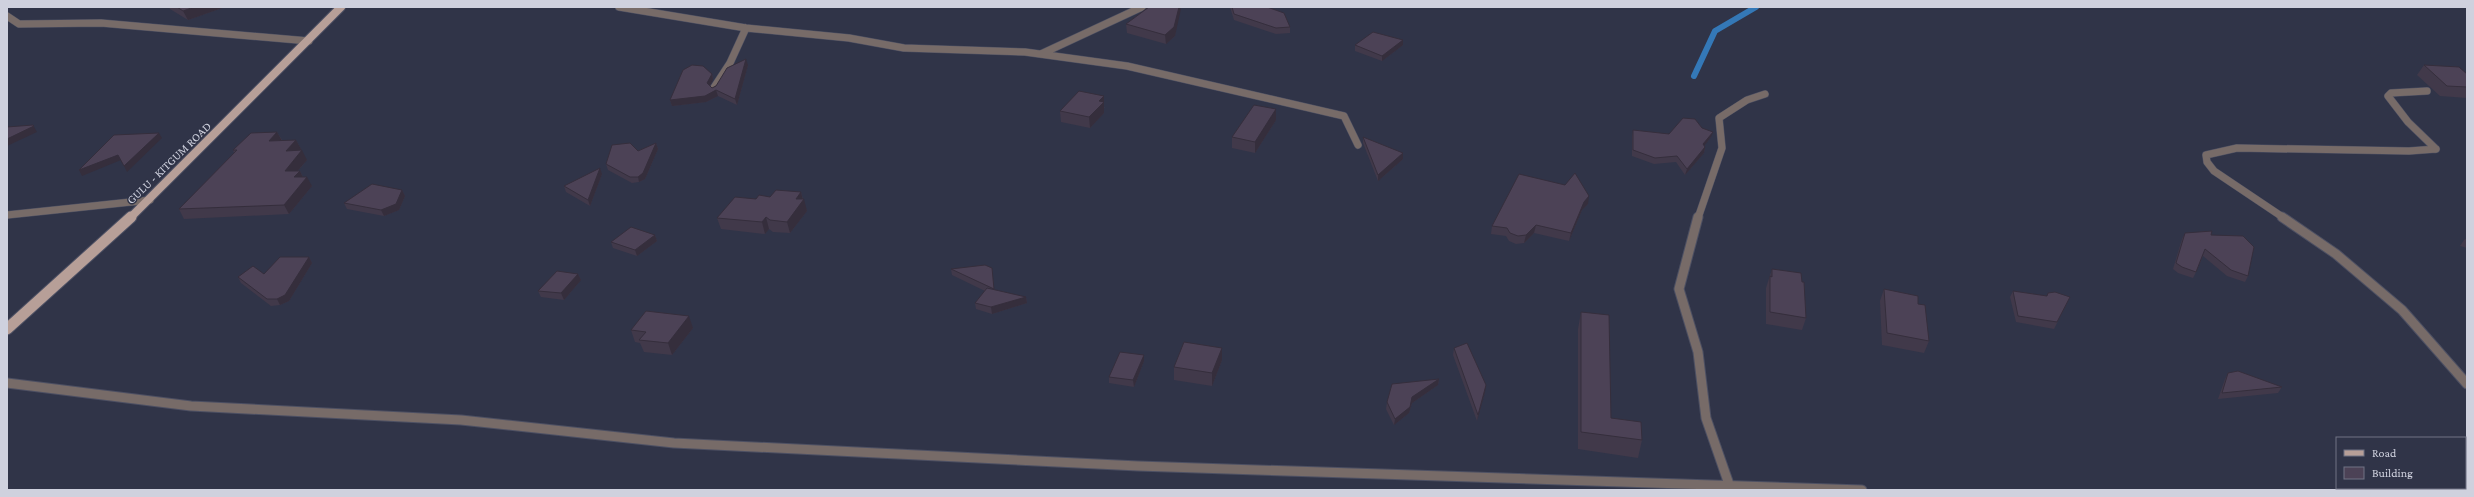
<svg xmlns="http://www.w3.org/2000/svg" width="2474" height="497" font-family="'Crimson Pro',serif">
<style>
.lines{fill:none;stroke-linecap:round;stroke-linejoin:round}
.stream{stroke:#3478b7;stroke-width:6}
.minor-far1-casing{stroke:#4d5063;stroke-width:8}
.minor-casing{stroke:#4d5063;stroke-width:11}
.primary-far1-casing{stroke:#4d5063;stroke-width:10}
.primary-casing{stroke:#4d5063;stroke-width:13}
.minor-far1{stroke:#776b68;stroke-width:7}
.minor{stroke:#776b68;stroke-width:9}
.primary-far1{stroke:#b79f98;stroke-width:8}
.primary{stroke:#b79f98;stroke-width:11}
.wall{fill:#41394a}
.shaded-wall{fill:#352e3c}
.building{fill:#4c4256;stroke:#352e3c}
.labels{text-anchor:middle;stroke-width:3;stroke-linejoin:round;paint-order:stroke}
.street-label{font-size:12px;fill:#cfd1de;stroke:#303448}
</style>
<rect width="100%" height="100%" fill="#303448"/>
<g class="lines">
<path class="stream" d="M1694,76L1715,31L1756,7"/>
<g class="minor-far1-casing">
<path id="minor-far1" d="M619,7L746,28L849,38L904,48L1025,52L1127,66L1344,116L1358,145
M7,16L19,24L101,23L309,41
M1041,54L1142,7
M713,89L730,63L746,28
M2427,91L2391,93L2388,96L2408,122L2436,149
M7,215L150,200
M1698,218L1722,148L1719,118L1747,100L1765,94
M2284,218L2214,171L2207,162L2206,155L2237,148L2409,151L2436,149"/>
</g>
<g class="minor-casing">
<path id="minor" d="M1698,217L1679,289L1698,352L1706,418L1730,487
M2282,217L2336,254L2402,310L2467,384
M7,383L191,406L461,420L674,443L1138,466L1862,490"/>
</g>
<g class="primary-far1-casing">
<path id="primary-far1" d="M130,218L341,7"/>
</g>
<g class="primary-casing">
<path id="primary" d="M7,329L131,217"/>
</g>
<use href="#minor-far1" class="minor-far1"/>
<use href="#minor" class="minor"/>
<use href="#primary-far1" class="primary-far1"/>
<use href="#primary" class="primary"/>
</g>
<path class="wall" d="M169,7H225L188,20L170,9Z
M1147,7H1180L1175,36L1166,44L1127,33L1126,24L1147,8Z
M1230,7H1267L1290,27V33L1276,34L1234,20Z
M1355,45H1403L1382,61L1355,51Z
M748,65L737,105L718,96L706,102L672,106L670,100L712,74L713,80L710,86L712,88Z
M2424,65L2467,74V98L2440,96L2417,75Z
M1105,107L1104,108V113L1090,128L1061,122L1060,111Z
M1276,109V120L1255,153L1232,148V137Z
M1702,128L1711,137L1704,146L1705,147L1704,153L1685,175L1676,162L1654,164L1632,156V136L1633,130L1669,134Z
M277,132L282,140H296L301,149L299,150L307,160L298,171H300L303,177L312,186L289,214L184,219L179,209L234,153L233,150Z
M1363,137L1403,159L1378,181L1363,143Z
M656,143L658,149L645,179L639,182L632,183L608,170L606,164Z
M602,174L590,206L566,192L564,186Z
M402,190L405,196L399,210L384,216L347,209L344,203Z
M801,192L803,199L807,211L790,233L773,232L769,229L765,234L721,229L717,218L770,197Z
M1588,204L1582,210L1569,241L1534,233L1524,243L1516,244L1509,241L1506,236L1491,234L1492,226Z
M2185,233L2211,235L2248,276L2245,282L2227,276L2203,256L2196,272L2193,278L2178,273L2173,269L2182,239Z
M655,235L657,241L637,256L613,248L611,242Z
M2467,238V248L2460,246L2464,240Z
M309,257L312,263L289,301L280,305L271,306L241,283L238,277L264,274Z
M992,268L994,290L1026,297L1027,303L992,314L976,309L975,303L985,291L952,275L951,269Z
M1772,269L1806,318L1802,330L1766,324V288Z
M578,274L581,280L564,300L541,297L538,291Z
M1884,289L1918,304L1929,341L1924,353L1882,345L1880,301Z
M2013,291L2047,296L2070,297L2054,329L2016,322L2010,297Z
M1581,312L1611,418L1642,440L1638,458L1578,449V329Z
M693,328L672,355L644,352L640,343L635,342L631,330Z
M1454,348L1485,392L1477,421L1453,355Z
M1144,355V361L1134,387L1109,383V377Z
M1222,360L1212,386L1174,380V367Z
M2228,373L2282,387L2278,393L2218,399L2225,379Z
M1439,379L1438,385L1412,403L1409,413L1394,425L1386,409L1387,402Z"/>
<path class="shaded-wall" d="M194,7H225L188,20L183,11Z
M1179,7H1180L1181,9L1175,36L1166,44L1165,35Z
M1403,40V45L1382,61V56Z
M746,59L748,65L737,105L735,99Z
M712,74L713,80L708,89L707,83Z
M716,90L718,96L706,102L672,106L670,100Z
M1104,96V113L1090,128L1089,117L1099,101Z
M1276,109V120L1255,153V142Z
M33,125L37,132L7,146V139Z
M277,132L282,141H269Z
M1713,132L1711,137L1701,150L1703,144Z
M159,133L162,138L127,172L124,166Z
M296,140L301,149L291,160L286,151Z
M656,143L658,149L645,179L639,182L638,177Z
M1705,147L1704,153L1685,175L1687,169Z
M302,150L307,160L289,181L285,171Z
M1403,153V159L1378,181V175Z
M118,155L121,160L82,176L79,170Z
M600,168L602,174L590,206L588,200Z
M300,171L304,180L294,177Z
M307,177L312,186L289,214L284,205Z
M402,190L405,196L399,210L384,216L381,210Z
M801,192L803,201L804,199L807,211L790,233L787,222L796,199Z
M1589,196L1588,204L1582,210L1569,241L1571,233L1584,202Z
M766,217L769,229L765,234L762,222Z
M1536,225L1534,233L1524,243L1526,235Z
M655,235L657,241L637,256L635,250Z
M309,257L312,263L289,301L280,305L277,299Z
M578,274L581,280L564,300L561,293Z
M1026,297L1027,303L992,314L991,307Z
M689,316L693,328L672,355L668,343Z
M1222,348V360L1212,386V373Z
M1144,355V361L1134,387L1133,380Z
M1439,379L1438,385L1412,403L1409,413L1394,425L1395,419L1412,397Z
M1486,385L1485,392L1477,421L1478,415Z"/>
<path class="building" d="M177,7H194L183,11Z
M1149,7H1179L1174,27L1165,35L1126,24Z
M1232,7H1267L1284,13L1290,27L1276,28L1234,14Z
M1373,32L1403,40L1382,56L1355,45Z
M746,59L735,99L716,90L705,96L670,100L683,70L692,65L703,66L712,74L707,83L712,88L716,86L727,68Z
M2424,65L2459,67L2467,74V87L2447,86Z
M1079,91L1104,96L1099,101L1104,102L1089,117L1060,111Z
M1254,105L1276,109L1255,142L1232,137Z
M1683,118L1695,119L1702,128L1713,132L1703,144L1705,147L1687,169L1677,156L1655,158L1633,150V130L1669,134Z
M33,125L34,126L7,139V127Z
M277,132L269,141L296,140L286,151L302,150L285,171H300L294,177H307L284,205L179,209L237,150H233L251,133Z
M159,133L124,166L118,155L79,170L114,135Z
M1363,137L1403,153L1378,175Z
M630,143L638,151L656,143L643,173L638,177H630L606,164L612,145Z
M600,168L588,200L564,186Z
M1575,173L1589,196L1584,202L1571,233L1536,225L1526,235L1518,236L1510,233L1507,228L1492,226L1519,174L1565,185Z
M372,184L402,190L396,204L381,210L344,203Z
M776,190L801,192L796,199H804L787,222L770,220L766,217L762,222L717,218L735,197L756,199L759,195L770,197Z
M631,227L655,235L635,250L611,242Z
M2212,231L2211,235L2243,236L2254,247L2248,276L2231,270L2205,249L2196,272L2182,267L2176,263L2185,233Z
M280,257H309L285,295L277,299H267L238,277L253,266L264,274Z
M985,265L992,268L994,289L951,269Z
M1772,269L1801,273L1802,282H1804L1806,318L1770,312V276L1772,277Z
M557,271L578,274L561,293L538,291Z
M987,288L1026,297L991,307L975,303Z
M1884,289L1918,296V304L1925,305L1929,341L1887,333Z
M2013,291L2047,296L2048,293L2055,292L2070,297L2057,322L2018,316Z
M646,311L689,316L668,343L639,340L646,332L631,330Z
M1581,312L1609,315L1611,418L1641,422L1642,440L1581,432Z
M1184,342L1222,348L1212,373L1174,367Z
M1467,343L1486,385L1478,415L1454,348Z
M1120,352L1144,355L1133,380L1109,377Z
M2238,371L2282,387L2222,393L2228,373Z
M1439,379L1412,397L1410,407L1395,419L1387,402L1392,384Z"/>
<g class="labels">
<g class="street-label">
<text transform="translate(169 163) rotate(-44)" y="4">GULU - KITGUM ROAD</text>
</g>
</g>
<rect width="2474" height="497" fill="none" stroke="#cfd1de" stroke-width="16"/>
<rect x="2336" y="437" width="130" height="52" fill="#303448" stroke="#707384"/>
<rect x="2344" y="450" width="20" height="6" fill="#b79f98" stroke="#707384"/>
<text x="2372" y="457" font-size="12" fill="#cfd1de">Road</text>
<rect x="2344" y="467" width="20" height="12" fill="#4c4256" stroke="#707384"/>
<text x="2372" y="477" font-size="12" fill="#cfd1de">Building</text>
</svg>
